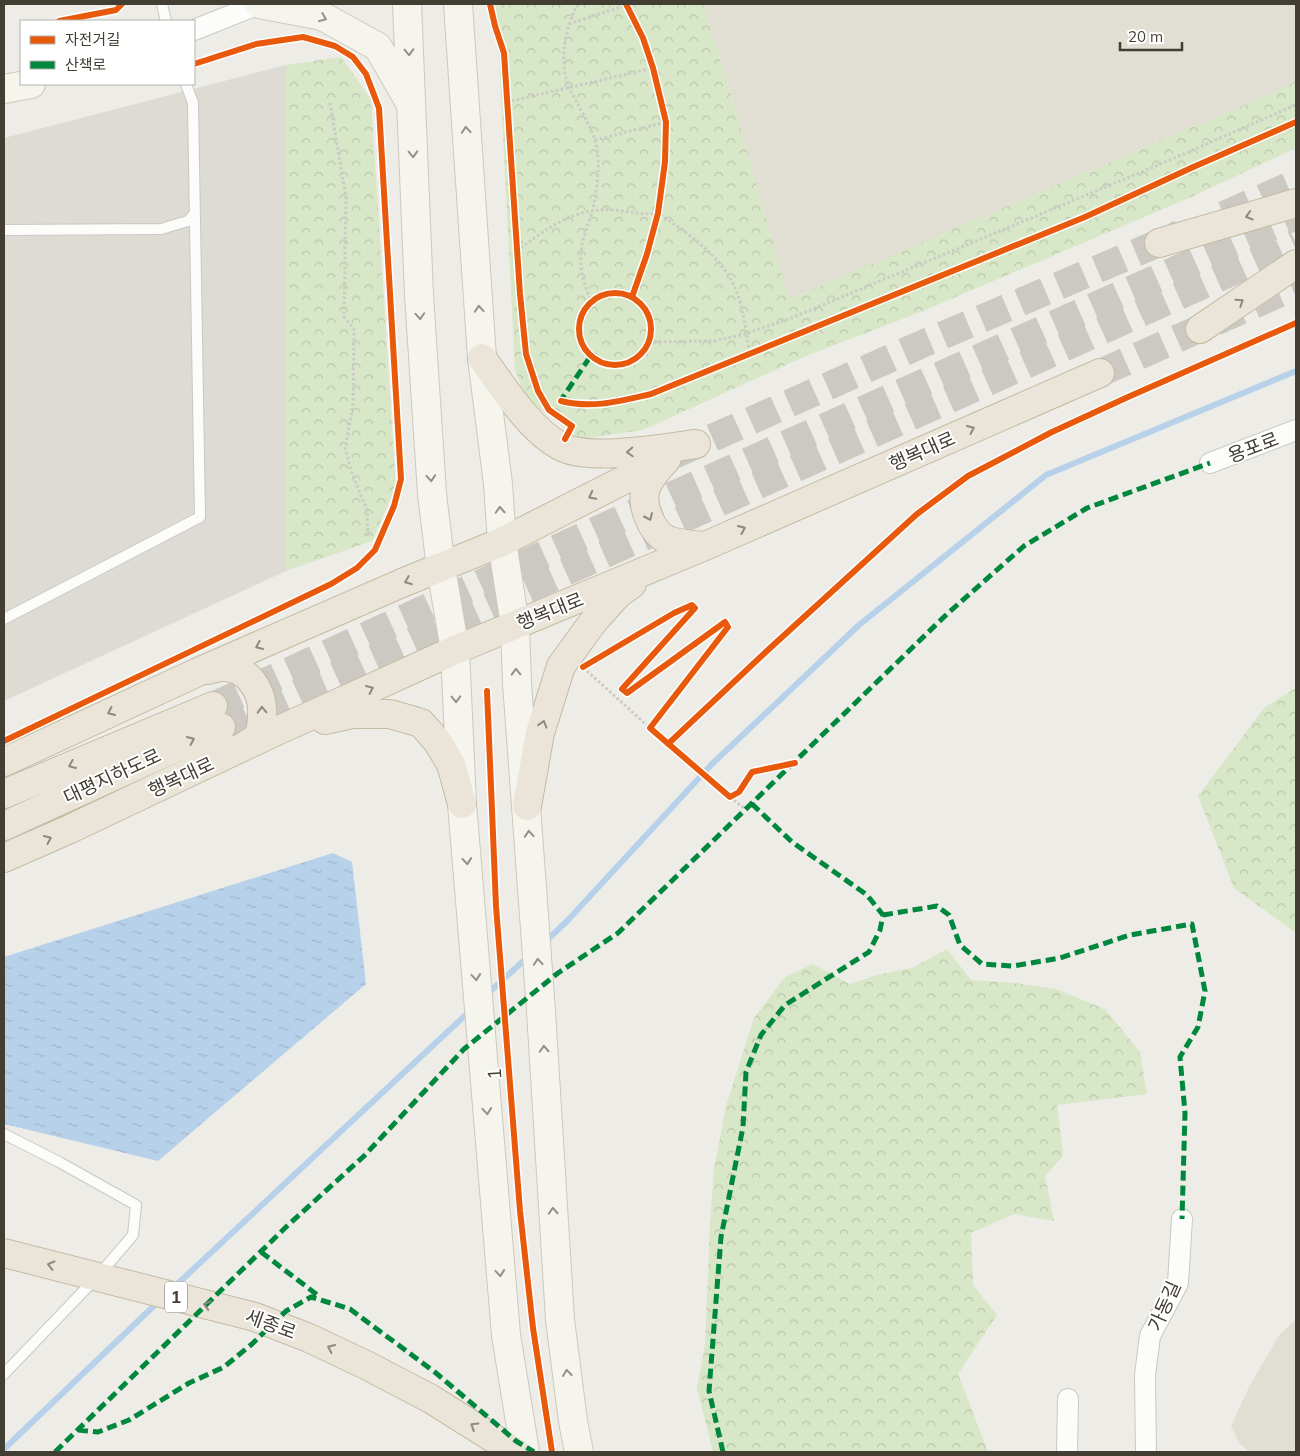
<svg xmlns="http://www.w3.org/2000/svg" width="1300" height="1456" font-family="Mulish,'Noto Sans KR',sans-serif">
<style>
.residential{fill:#e1ded3}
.industrial{fill:#dddbd4}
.forest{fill:url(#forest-crowns)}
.water{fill:url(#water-ripples)}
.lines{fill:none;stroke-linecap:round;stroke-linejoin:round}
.stream{stroke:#b8d1ea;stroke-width:6}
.highway-tunnel{stroke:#cbc9c2;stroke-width:28;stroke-dasharray:28 14;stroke-linecap:butt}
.lane-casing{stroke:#c9c8c2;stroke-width:12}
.street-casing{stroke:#c9c8c2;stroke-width:22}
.secondary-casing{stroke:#ccc9be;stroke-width:30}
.highway-casing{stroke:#c4bba3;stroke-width:30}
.path{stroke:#cbcac6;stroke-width:3;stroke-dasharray:2.5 2.5;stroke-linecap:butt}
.lane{stroke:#fcfcfb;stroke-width:10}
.street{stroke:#fcfcfb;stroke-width:20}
.secondary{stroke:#f5f4ed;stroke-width:28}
.highway{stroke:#eae5d8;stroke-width:28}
.quiet{stroke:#00873e;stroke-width:5;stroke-dasharray:10 5;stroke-linecap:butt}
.cycleway-casing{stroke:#fff;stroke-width:9}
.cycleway{stroke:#e8590c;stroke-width:6}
.oneway{stroke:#939087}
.oneway2{stroke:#8e897e}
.labels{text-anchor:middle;stroke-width:4;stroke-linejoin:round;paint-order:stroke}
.shield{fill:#fff;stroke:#7b7871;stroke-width:1}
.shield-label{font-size:18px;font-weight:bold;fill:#423e34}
.street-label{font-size:19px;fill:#423e34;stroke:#fff}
</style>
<defs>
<pattern id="forest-crowns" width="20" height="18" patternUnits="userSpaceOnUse" patternTransform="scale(1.25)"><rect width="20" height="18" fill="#d8e7c7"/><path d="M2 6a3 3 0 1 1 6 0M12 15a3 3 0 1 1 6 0" fill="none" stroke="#bbc7ac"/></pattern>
<pattern id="water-ripples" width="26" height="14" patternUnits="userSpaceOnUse" patternTransform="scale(1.25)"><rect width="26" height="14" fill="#b8d1ea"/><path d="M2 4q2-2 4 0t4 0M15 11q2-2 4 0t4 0" fill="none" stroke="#9fb4c9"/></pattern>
</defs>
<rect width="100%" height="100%" fill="#edece6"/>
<path class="residential" d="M703,4H1296V81L1277,91L789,300L729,87Z
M1296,1319V1452H1249L1239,1443L1231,1426L1250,1385L1280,1334Z"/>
<path class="industrial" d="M286,65V571L4,701V138Z"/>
<path class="forest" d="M489,4H703L731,94L789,299L1277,91L1296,81V148L1191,197L923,311L806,356L643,430L580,439L526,399L515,370L499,55Z
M341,57L371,99L396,487L372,541L286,571V65Z
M1296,688V933L1234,888L1198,796L1265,707Z
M947,949L971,980L1015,983L1056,989L1105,1009L1140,1052L1147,1094L1057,1105L1063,1156L1045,1176L1054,1221L1014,1214L971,1233L973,1285L997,1315L958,1374L988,1452H713L697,1388L705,1346L710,1224L714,1169L726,1106L754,1018L785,977L813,964L850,984L877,975L912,968Z"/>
<path class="water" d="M333,853L352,862L366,984L158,1161L4,1124V957Z"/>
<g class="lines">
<path class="stream" d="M544,943L568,920L711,765L859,625L1046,475L1296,371
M486,995L529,956
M172,1289L472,1009
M4,1449L159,1301"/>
<path class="highway-tunnel" d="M1224,215L1296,183
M1100,373L1296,286
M674,455L920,345L1180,234
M213,706L682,491L1296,216
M221,727L1296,243"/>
<g class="lane-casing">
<path id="lane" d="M162,4L166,21
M4,230L161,229L188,221L195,213
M4,619L200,517L193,103L186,84
M4,1134L59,1162L136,1205L133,1235L98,1276L4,1374"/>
</g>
<g class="street-casing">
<path id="street" d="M194,30L259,4
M1210,463L1296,430
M1067,1452L1068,1399
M1146,1452L1145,1375L1150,1336L1178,1283L1182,1219"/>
</g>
<g class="secondary-casing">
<path id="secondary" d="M259,4L322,16L378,47L409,101
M407,4L419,295L432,494L441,568L455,650L462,804L506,1335L525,1452
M458,4L482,358L498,484L502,542L515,625L517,683L541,1011L560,1320L573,1421L579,1452
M4,89L31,84"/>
</g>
<g class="highway-casing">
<path id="highway" d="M1159,243L1296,203
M1200,329L1296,264
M482,358C503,387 529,429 560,446C588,462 664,448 696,444
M666,460C658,469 647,480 645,492C642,509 653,535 670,541C680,544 694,545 705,546
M208,670C213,669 219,667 223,667C249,667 264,693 262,716C262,722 261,733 256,738C253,741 247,744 243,747
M325,720L352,714H390L421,723L437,741L451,764L462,804
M4,762L198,672L402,583L502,542L667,458
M4,794L213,706
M527,806L540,733L561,666L593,622L618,594L632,584
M4,826L221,727
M4,858L70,829L268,735L455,650L705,546L1100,373
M4,1253L255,1317L309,1338L366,1365L431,1399L515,1452"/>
</g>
<path class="path" d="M578,4C565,27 558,64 570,89C582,114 596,130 598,159C599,175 596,193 593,209C589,224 582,237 581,253C579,270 585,286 591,301
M626,4L643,38L653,68L666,122L665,162L658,213L647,254L632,297
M569,24L627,5
M507,102L653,68
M330,103L346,197L344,317L354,329L353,404L345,449L353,476L367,510L368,538
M595,140L666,122
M517,251C546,229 573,208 611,210C627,210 642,216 658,213C695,239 731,261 742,309C745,324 747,339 750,355
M649,342L714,341L745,334L789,319L1156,166L1296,105
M587,671L650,728
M730,797L745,809"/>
<use href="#lane" class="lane"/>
<use href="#street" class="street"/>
<use href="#secondary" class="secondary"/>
<use href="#highway" class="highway"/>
<path class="quiet" d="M559,403L590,357
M883,915L937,906L949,915L960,945L982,964L1013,966L1060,958L1130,935L1192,924L1205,991L1198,1027L1180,1057L1185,1113L1182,1219
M261,1252L320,1297
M78,1430L98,1432L129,1420L189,1383L224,1367L252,1344L286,1311L311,1297L350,1309L436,1373L516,1441L534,1452
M55,1452L286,1227L364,1156L464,1049L558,973L618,933L947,614L1024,546L1087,508L1210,463
M723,1452L709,1391L721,1237L743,1127L746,1072L761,1035L785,1005L869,952L880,930L883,915L867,895L792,842L751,803"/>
<g class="cycleway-casing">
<path id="cycleway" d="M490,4L495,26L504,53L520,294L526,354L538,391L549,410L572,426L565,439
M626,4L643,38L653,68L666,122L665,162L658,213L647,254L632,297
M59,21L116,10L122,4
M579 329a36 36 0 1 1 72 0a36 36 0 1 1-72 0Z
M561,401C593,409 620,401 651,394L1085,217L1191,168L1296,122
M583,667L674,613L692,605L695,608L622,689L627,693L725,622L728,627L650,728L730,797L739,792L752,772L795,763
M487,691L496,906L520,1211L533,1328L552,1452
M4,741L331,584L357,568L375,550L394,506L401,479L379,108L366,74L353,57L335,46L303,37L256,44L194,64
M668,744L769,649L917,514L968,476L1052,432L1128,397L1296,323"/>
</g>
<use href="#cycleway" class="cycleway"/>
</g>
<defs><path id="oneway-chevron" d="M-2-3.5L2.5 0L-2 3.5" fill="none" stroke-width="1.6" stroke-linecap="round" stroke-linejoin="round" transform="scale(1.25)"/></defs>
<g class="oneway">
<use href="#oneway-chevron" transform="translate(323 18) rotate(22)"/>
<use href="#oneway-chevron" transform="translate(409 52) rotate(88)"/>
<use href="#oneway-chevron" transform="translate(466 130) rotate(-94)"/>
<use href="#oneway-chevron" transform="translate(413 154) rotate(88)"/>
<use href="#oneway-chevron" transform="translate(479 309) rotate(-94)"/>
<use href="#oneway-chevron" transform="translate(420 316) rotate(86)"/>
<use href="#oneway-chevron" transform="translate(431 478) rotate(86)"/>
<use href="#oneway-chevron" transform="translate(500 510) rotate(-93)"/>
<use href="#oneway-chevron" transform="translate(516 672) rotate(-92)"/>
<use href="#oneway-chevron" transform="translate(456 699) rotate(88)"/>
<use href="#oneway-chevron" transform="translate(529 834) rotate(-94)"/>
<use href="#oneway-chevron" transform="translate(467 861) rotate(85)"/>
<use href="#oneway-chevron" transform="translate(538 962) rotate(-94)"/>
<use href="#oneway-chevron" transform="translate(476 977) rotate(85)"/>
<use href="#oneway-chevron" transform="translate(544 1049) rotate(-93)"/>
<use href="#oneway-chevron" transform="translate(487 1111) rotate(85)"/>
<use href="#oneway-chevron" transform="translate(553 1211) rotate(-93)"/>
<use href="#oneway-chevron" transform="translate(500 1273) rotate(85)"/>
<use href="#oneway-chevron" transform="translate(567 1373) rotate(-97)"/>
</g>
<g class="oneway2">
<use href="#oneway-chevron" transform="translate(1249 216) rotate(164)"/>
<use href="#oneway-chevron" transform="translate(1240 302) rotate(-34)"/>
<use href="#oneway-chevron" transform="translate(971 429) rotate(-24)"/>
<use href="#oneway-chevron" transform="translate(630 452) rotate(177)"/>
<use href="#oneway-chevron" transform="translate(592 496) rotate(153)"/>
<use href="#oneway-chevron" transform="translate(649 517) rotate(66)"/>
<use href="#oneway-chevron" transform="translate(742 529) rotate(-24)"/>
<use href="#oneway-chevron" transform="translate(408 581) rotate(158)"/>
<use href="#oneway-chevron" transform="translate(259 646) rotate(156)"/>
<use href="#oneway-chevron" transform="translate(370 689) rotate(-24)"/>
<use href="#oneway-chevron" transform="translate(262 710) rotate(-92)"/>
<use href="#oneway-chevron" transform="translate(111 712) rotate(155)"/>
<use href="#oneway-chevron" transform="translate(543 724) rotate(-73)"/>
<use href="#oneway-chevron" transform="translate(191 740) rotate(-25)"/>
<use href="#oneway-chevron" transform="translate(72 765) rotate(157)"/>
<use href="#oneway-chevron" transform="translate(48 839) rotate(-24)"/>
<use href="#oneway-chevron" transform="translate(51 1265) rotate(-166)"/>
<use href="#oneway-chevron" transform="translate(207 1305) rotate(-165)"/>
<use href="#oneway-chevron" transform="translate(331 1348) rotate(-155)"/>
<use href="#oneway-chevron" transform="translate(474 1426) rotate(-148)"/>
</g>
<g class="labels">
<rect class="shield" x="165" y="1281.5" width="22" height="31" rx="4"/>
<g class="shield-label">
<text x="176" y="1303">1</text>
</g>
<g class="street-label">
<text transform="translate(1253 447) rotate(-21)" y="7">용포로</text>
<text transform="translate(922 451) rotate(-24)" y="7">행복대로</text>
<text transform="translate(550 611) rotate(-22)" y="7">행복대로</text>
<text transform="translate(112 776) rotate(-25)" y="7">대평지하도로</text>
<text transform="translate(181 777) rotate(-25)" y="7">행복대로</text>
<text transform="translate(494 1074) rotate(-94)" y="7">1</text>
<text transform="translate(1164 1306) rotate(-66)" y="7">가동길</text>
<text transform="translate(271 1324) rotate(20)" y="7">세종로</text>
</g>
</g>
<rect width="1300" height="1456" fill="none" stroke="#423e34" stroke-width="10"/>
<rect x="20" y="20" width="175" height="65" fill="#ffffff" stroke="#b3b2ae"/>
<rect x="30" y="36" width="25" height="8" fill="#e8590c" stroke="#b3b2ae"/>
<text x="65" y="45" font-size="15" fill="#423e34">자전거길</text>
<rect x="30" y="61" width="25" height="8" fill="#00873e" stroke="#b3b2ae"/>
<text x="65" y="70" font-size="15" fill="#423e34">산책로</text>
<path d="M1120 42v8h62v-8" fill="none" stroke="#423e34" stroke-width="2.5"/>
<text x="1128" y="42" font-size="15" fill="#423e34" stroke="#ffffff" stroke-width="4" paint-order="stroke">20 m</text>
</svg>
